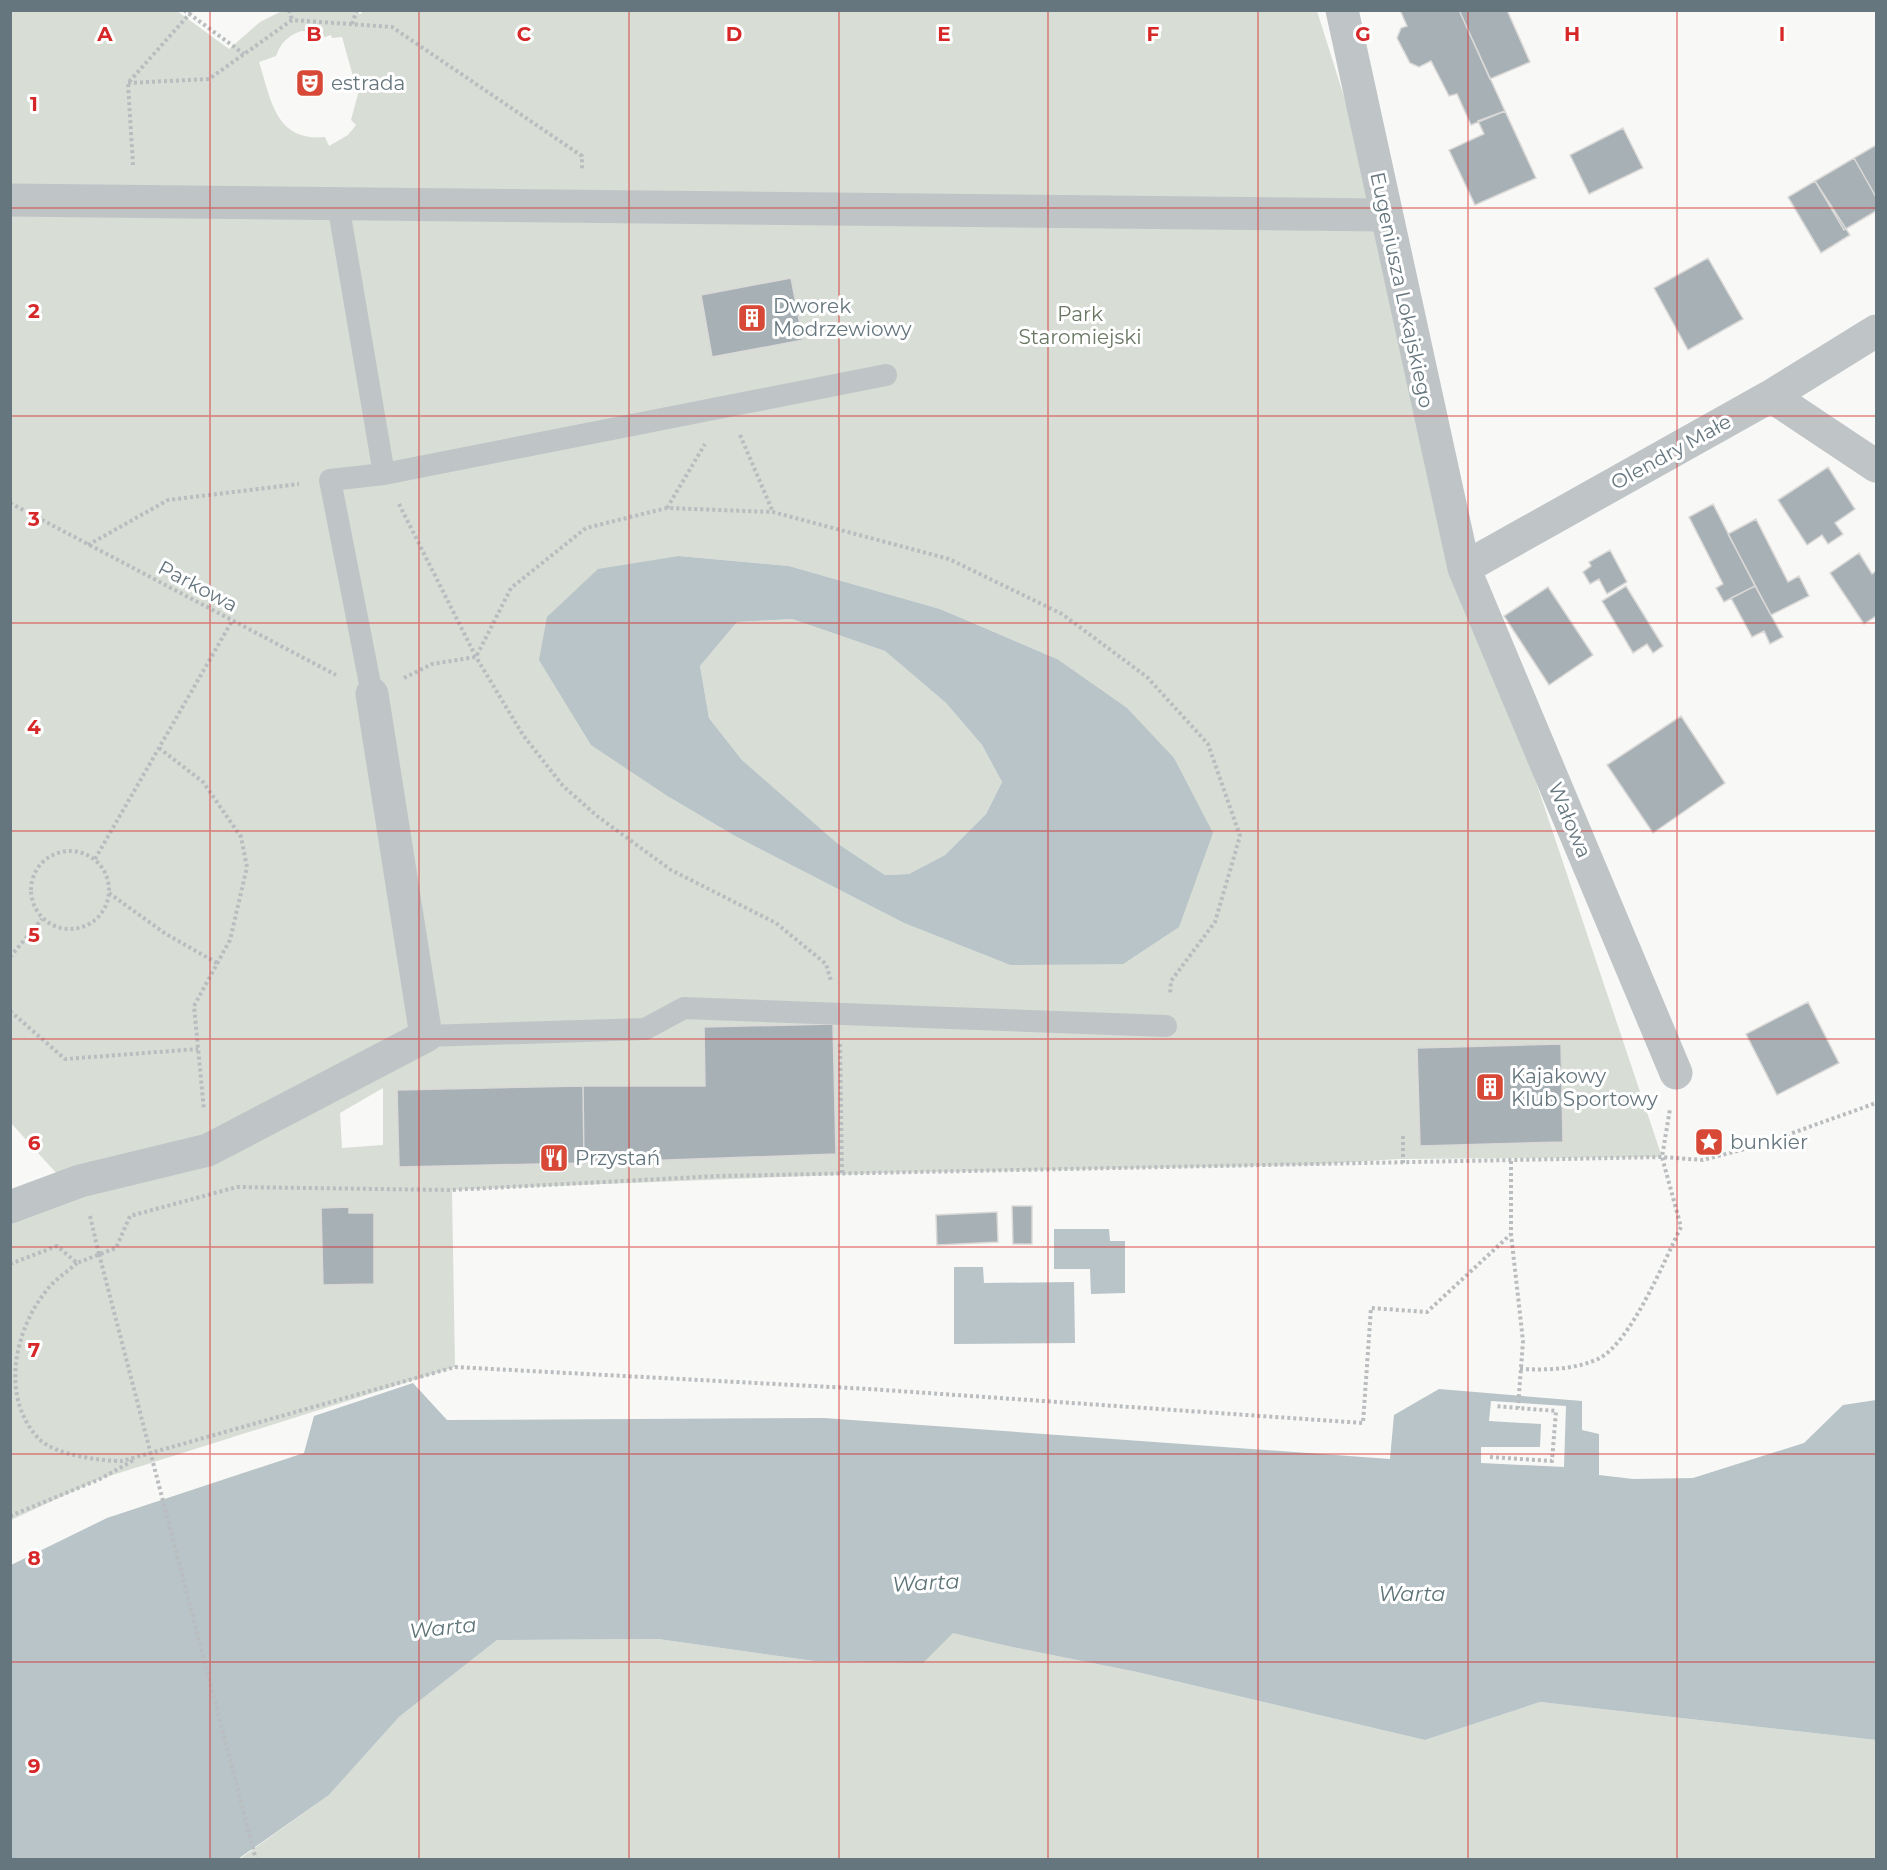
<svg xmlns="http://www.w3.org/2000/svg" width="1887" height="1870" font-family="Montserrat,sans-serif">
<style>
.green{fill:#d8ddd5;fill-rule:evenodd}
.water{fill:#b8c4c7;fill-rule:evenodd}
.pier{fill:#f8f8f6}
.building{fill:#a7b0b4;stroke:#dad9d8;stroke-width:1.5}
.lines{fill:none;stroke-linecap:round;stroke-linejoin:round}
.path{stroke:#babdbf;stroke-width:4;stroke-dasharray:3 3;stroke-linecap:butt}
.service{stroke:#bfc4c7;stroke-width:22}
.pedestrian{stroke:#bfc4c7;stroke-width:33}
.minor{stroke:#bfc4c7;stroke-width:33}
.path-bridge{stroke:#babdbf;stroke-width:4;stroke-dasharray:3 3;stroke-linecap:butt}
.grid{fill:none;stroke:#d62828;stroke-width:1.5;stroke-opacity:0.55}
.labels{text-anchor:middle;stroke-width:6;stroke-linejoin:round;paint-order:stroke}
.poi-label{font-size:20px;fill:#65767e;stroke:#fff;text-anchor:start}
.street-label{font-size:20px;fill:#65767e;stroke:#fff}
.park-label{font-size:20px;fill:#697763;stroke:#fff}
.water-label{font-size:21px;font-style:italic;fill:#607579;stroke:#fff}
.grid-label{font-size:20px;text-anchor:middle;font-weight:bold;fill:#d62828;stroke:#fff;stroke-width:6;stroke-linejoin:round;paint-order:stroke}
</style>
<rect width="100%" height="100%" fill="#f8f8f6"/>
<path class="green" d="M284,10H346L361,14L363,10L1317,11L1374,192L1464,568L1662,1157L1398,1159L1309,1165L883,1173L452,1190L455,1367L100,1479L11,1520V1207L67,1185L11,1123V11H177L229,49L260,22ZM301,31L311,32L322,38L331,35L332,38L342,37L358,94L351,120L356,125L348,135L329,146L325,137C275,142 271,99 259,62L276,56C281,42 288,36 301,31ZM679,556L789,566L940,609L1057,659L1010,965L904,923L735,836L669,797ZM383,1088V1145L342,1148L340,1113Z
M792,619L885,651L946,703L982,745L1002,782L986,814L945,855L909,874L885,875L837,843L742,760L709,718L700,666L737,622Z
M953,1632L1012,1647L1137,1672L1425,1740L1540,1702L1876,1740V1859L238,1860L329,1795L399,1717L497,1640L658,1639L814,1661L922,1663Z"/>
<path class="water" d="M679,556L789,566L940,609L1057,659L1127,708L1174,758L1213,833L1179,927L1123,964L1010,965L904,923L735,836L669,797L591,745L539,660L547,617L598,569ZM792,619L885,651L946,703L982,745L1002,782L986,814L945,855L909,874L885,875L837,843L742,760L709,718L700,666L737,622Z
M1054,1229H1109L1110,1241H1125V1293L1091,1294L1090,1269H1054Z
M954,1267H983L984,1283L1074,1282L1075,1343L954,1344Z
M413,1383L447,1420L824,1418L1390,1459L1394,1415L1439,1389L1582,1401V1430L1599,1434V1475L1633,1479L1693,1478L1804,1443L1843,1405L1876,1400V1740L1540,1702L1425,1740L1137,1672L1012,1647L953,1633L923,1663L814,1661L658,1639L497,1640L399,1717L329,1795L238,1859L11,1860V1565L107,1518L304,1453L314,1416Z"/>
<path class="pier" d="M1491,1401L1566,1406L1564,1467L1481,1463V1447H1540L1541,1424L1489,1421Z"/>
<path class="building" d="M1400,10H1459L1505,111L1471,125L1457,94L1449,96L1431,61L1419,67L1410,63L1397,38L1401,28L1407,26Z
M1459,10H1507L1530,62L1490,79Z
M1505,111L1536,178L1475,205L1449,150L1484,134L1478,121Z
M1623,128L1643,168L1589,194L1570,155Z
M1876,145V197L1854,158Z
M1854,158L1876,197V211L1844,230L1815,181Z
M1815,181L1850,235L1821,253L1788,197Z
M1708,258L1743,319L1688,350L1654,288Z
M791,278L803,340L712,357L701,295Z
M1828,467L1855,509L1835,523L1843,534L1828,544L1822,535L1807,545L1778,500Z
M1713,504L1755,586L1724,602L1716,588L1723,584L1689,517Z
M1756,519L1788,582L1799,576L1809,596L1771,615L1728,534Z
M1610,550L1627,582L1607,594L1599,579L1590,584L1583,572L1591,566L1589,562Z
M1859,553L1872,574L1876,571V616L1864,624L1830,573Z
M1626,586L1663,646L1653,653L1647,644L1633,653L1602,601Z
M1755,586L1783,637L1770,644L1764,631L1752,637L1731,598Z
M1548,587L1593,655L1549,685L1504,616Z
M1681,716L1725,783L1653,833L1607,765Z
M1808,1002L1839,1063L1777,1095L1746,1034Z
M833,1024L836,1154L584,1163L583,1086H705L704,1027Z
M1561,1044L1563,1142L1420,1146L1417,1048Z
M583,1086L584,1163L399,1167L397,1090Z
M1012,1206H1032V1244H1013Z
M349,1207V1213H374V1284L323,1285L321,1208Z
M997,1212L998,1242L937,1245L936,1215Z"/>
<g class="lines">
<path class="path" d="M184,10L244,54
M289,10L292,20
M352,24L357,10
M128,83L209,79L292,20L392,27L582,156V170
M133,165L128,83L193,10
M740,435L773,512
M10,503L336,675
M399,504L476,657L523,735L563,786L597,816L671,870L776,923L826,964L831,981
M667,508L705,444
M88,545L168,500L299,484
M404,678L432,664L476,657L511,588L586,528L667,508L773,512L949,559L1062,614L1147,677L1208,744L1240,836L1215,922L1171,981L1170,994
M159,748L203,782L241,837L247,867L230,940L194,1006L204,1110
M31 890a39 39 0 1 1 78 0a39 39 0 1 1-78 0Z
M95,859L232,621
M109,893L166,934L217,963
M10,957L42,919
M10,1011L65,1059L198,1049
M840,1044L842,1174
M1511,1161V1234L1523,1341L1518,1408
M1403,1163V1135
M90,1216L99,1254
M77,1263C67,1272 54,1280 46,1291C14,1331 0,1398 39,1439C55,1455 100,1461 122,1461L455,1367L869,1389L1363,1423L1371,1308L1427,1312L1511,1234
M10,1264L57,1246L77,1263L116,1248L130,1216L237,1187L451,1190L718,1176L1662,1157L1670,1109
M1520,1369C1547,1370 1573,1370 1598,1359C1631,1343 1664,1261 1681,1227L1662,1157L1703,1160L1756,1146L1876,1103
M1490,1457L1552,1461L1556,1411L1495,1406
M10,1516L100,1479L134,1460"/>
<path class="service" d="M338,204L384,474L330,480L372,694
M384,474L886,375
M426,1036L645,1029L684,1008L1166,1026"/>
<path class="pedestrian" d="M10,200L1385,215"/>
<path class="minor" d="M1342,10L1464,568L1676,1073
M1771,396L1876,466
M1464,568L1771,396L1876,331
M10,1207L80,1181L208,1150L426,1036L372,694"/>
<path class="path-bridge" d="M99,1254L256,1860"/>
</g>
<path class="grid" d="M210,10V1860M419,10V1860M629,10V1860M839,10V1860M1048,10V1860M1258,10V1860M1468,10V1860M1677,10V1860M10,208H1876M10,416H1876M10,623H1876M10,831H1876M10,1039H1876M10,1247H1876M10,1454H1876M10,1662H1876"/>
<defs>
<g id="theatre-square" transform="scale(1.5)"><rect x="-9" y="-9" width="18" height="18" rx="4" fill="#d74936" stroke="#fff"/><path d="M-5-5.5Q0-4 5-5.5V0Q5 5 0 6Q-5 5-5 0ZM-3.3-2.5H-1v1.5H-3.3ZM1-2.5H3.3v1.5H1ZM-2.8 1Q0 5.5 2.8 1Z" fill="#fff"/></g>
<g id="building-square" transform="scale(1.5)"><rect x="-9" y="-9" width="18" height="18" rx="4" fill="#d74936" stroke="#fff"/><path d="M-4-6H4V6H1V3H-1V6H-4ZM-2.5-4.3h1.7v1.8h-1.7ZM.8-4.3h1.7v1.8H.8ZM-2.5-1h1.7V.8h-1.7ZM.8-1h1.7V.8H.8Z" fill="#fff"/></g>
<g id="sight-square" transform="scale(1.5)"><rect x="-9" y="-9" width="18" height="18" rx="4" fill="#d74936" stroke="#fff"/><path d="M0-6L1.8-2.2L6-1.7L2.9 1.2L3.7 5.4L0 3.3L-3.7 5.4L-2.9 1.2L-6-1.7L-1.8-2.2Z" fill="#fff"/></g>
<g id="restaurant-square" transform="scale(1.5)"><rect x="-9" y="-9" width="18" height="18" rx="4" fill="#d74936" stroke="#fff"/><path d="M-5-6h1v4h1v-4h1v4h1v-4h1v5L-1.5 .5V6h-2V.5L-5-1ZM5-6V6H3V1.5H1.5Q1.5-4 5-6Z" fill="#fff"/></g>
</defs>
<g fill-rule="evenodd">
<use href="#theatre-square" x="310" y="83"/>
<use href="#building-square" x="752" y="318"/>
<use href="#building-square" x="1490" y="1087"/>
<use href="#sight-square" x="1709" y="1142"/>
<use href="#restaurant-square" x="554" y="1158"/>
</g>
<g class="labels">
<g class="poi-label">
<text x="331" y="90">estrada</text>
<text x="773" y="313">Dworek<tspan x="773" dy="23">Modrzewiowy</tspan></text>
<text x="1511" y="1083">Kajakowy<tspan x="1511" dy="23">Klub Sportowy</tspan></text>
<text x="1730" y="1149">bunkier</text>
<text x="575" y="1165">Przystań</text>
</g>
<g class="street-label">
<text transform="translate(1402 290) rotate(78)" y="7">Eugeniusza Lokajskiego</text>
<text transform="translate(1671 452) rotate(-29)" y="7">Olendry Małe</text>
<text transform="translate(198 586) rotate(28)" y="7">Parkowa</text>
<text transform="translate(1570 820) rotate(67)" y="7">Wałowa</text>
</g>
<g class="park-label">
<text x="1080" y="321">Park<tspan x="1080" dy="23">Staromiejski</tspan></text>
</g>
<g class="water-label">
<text transform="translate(926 1583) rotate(-3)" y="7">Warta</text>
<text x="1412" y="1601">Warta</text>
<text transform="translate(443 1628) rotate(-6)" y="7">Warta</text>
</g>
</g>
<g class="grid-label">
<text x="105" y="41">A</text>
<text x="314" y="41">B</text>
<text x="524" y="41">C</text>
<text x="734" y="41">D</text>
<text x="944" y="41">E</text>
<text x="1153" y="41">F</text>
<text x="1363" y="41">G</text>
<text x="1572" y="41">H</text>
<text x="1782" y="41">I</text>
<text x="34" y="111">1</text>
<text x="34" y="318">2</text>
<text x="34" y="526">3</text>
<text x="34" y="734">4</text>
<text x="34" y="942">5</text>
<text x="34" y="1150">6</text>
<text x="34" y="1357">7</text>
<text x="34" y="1565">8</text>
<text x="34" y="1773">9</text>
</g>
<rect width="1887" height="1870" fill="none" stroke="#65767e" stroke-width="24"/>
</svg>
